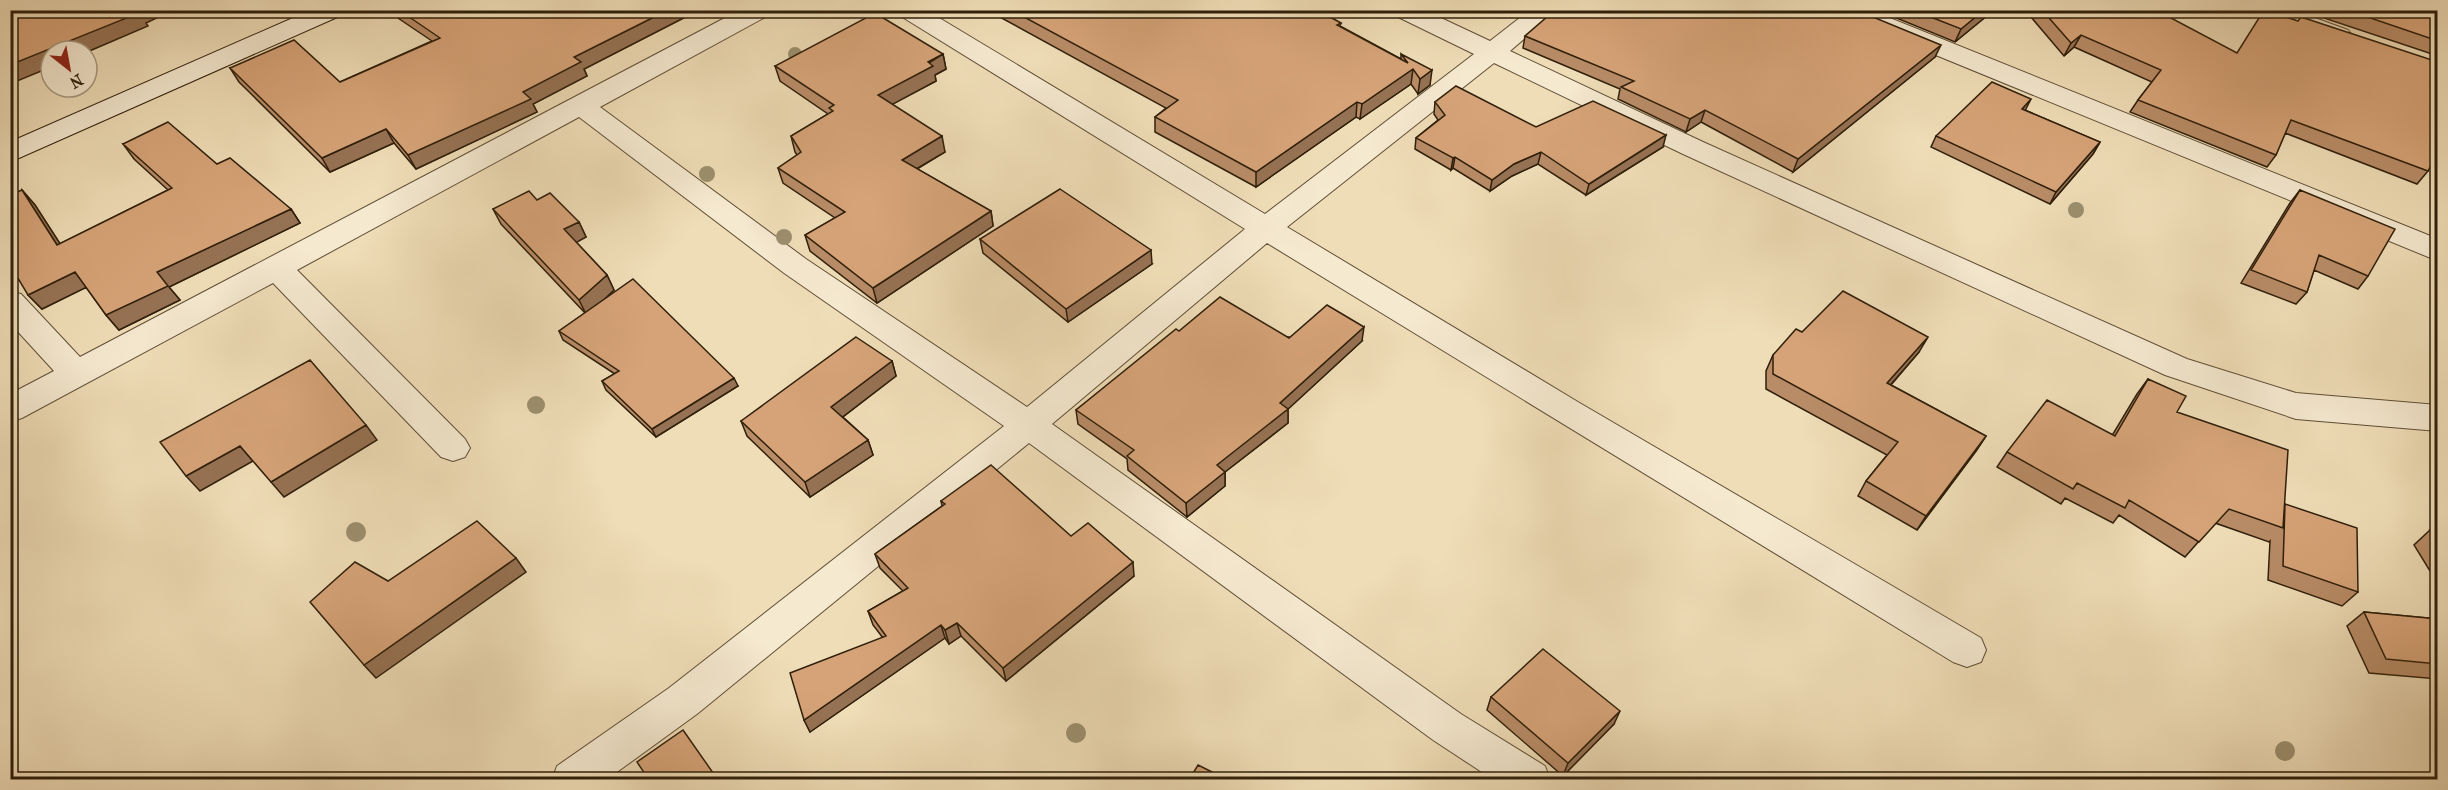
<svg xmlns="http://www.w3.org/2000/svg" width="2448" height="790" font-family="'IM FELL French Canon',serif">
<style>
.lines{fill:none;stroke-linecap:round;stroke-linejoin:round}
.street-casing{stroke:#5f4e35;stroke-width:2}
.secondary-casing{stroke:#2f1f0a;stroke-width:2}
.street{fill:#f5e9d0;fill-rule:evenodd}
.secondary{fill:#f5e9d0;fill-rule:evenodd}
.tree{fill:#9c8f6e}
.wall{fill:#b88c67;stroke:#2f1f0a;stroke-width:1.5}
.shaded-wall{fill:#967254;stroke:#2f1f0a;stroke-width:1.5}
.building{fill:#d6a378;stroke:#2f1f0a;stroke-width:1.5}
</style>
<rect width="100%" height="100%" fill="#efddb7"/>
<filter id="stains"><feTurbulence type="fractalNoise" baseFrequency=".00333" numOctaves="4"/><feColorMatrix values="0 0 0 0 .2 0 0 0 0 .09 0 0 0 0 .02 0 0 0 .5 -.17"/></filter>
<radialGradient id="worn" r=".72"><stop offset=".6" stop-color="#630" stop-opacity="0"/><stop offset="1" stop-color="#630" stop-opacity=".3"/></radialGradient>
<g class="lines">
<g class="street-casing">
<path id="street" d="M740,10H772L769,15L600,107L806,259L1027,407L1245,229L899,15L896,10H926L1265,214L1474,54L1394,15L1391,10H1424L1490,41L1530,10H1558L1510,51L1703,142L2187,359L2296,393L2438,405V431L2296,419L2165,375L1683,154L1494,63L1287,227L1578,402L1981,638L1986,650L1981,662L1967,667L1953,662L1267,243L1052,424L1461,714L1545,766L1550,780H1494L1433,740L1029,443L697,714L606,780H552L557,766L669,688L1004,426L784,273L579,117L297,270L465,439L470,448L465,457L453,461L441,457L273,283L22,418L10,422V394L54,371L10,323V291L21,294L80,357Z
M1835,10H1870L2438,239V261L1838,15Z
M2255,10H2293L2348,30L2352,35L2348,40L2339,43L2330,40L2258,15Z"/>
</g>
<g class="secondary-casing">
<path id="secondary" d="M311,10H345L342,15L10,162V142Z"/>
</g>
<use href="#street" class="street"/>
<use href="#secondary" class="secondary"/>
</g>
<g class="tree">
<circle cx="795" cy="54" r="7"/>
<circle cx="707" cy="174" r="8"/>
<circle cx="2076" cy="210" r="8"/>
<circle cx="784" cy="237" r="8"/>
<circle cx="536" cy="405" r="9"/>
<circle cx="356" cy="532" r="10"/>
<circle cx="1076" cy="733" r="10"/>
<circle cx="2285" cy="751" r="10"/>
</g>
<path class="wall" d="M390,10H699L584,69L587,76L533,104L537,112L416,169L394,143L330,172L239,82L230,68L340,82L432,41L392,14Z
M987,10H1317L1341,23L1340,26L1401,59V54L1430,85L1418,94L1411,84L1360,119L1356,117L1256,187L1155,132V117L1166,108Z
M1877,10H1994L1955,42Z
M2025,10H2156L2428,171L2417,184L2285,133L2276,155L2267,167L2130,112L2138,100L2152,82L2074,47L2064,56Z
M2303,10H2438V56L2303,11Z
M1525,36L1935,57L1793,172L1701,122L1686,132L1618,99L1620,89L1523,48Z
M943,54L946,69L935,75L936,81L892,104L945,152L917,169L991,211L993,226L877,303L810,251L805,235L835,218L783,183L778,168L797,155L795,152L791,136L828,114L780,81L775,66Z
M1435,102L1536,127L1663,147L1586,195L1538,164L1512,176L1490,191L1453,168L1451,170L1415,149L1416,138L1438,120L1434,114Z
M2025,110L2100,142L2093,154L2050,204L1931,147L1936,136Z
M123,144L217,164L291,209L300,223L169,287L180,300L119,330L106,315L86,287L42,309L28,295L22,190L35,205L60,244L168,190L134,159Z
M2300,190L2368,276L2358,289L2314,270L2307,292L2296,304L2241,283L2290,203Z
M537,200L579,222L586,237L576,242L607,275L614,290L604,300L738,386L656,437L606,390L602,381L615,374L563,340L559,331L585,313L501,224L493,209Z
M980,239L1152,264L1068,322L983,253Z
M1179,331L1362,341L1288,409V423L1225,472V486L1187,517L1128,470L1127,459L1078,424L1076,410Z
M1802,332L1919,352L1891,385L1986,436L1976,451L1917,530L1858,496L1866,481L1887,455L1766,389V371L1773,355Z
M892,361L896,376L843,417L868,440L873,455L810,497L747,436L741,421Z
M2148,379L2177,412L2285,504L2358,592L2342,606L2268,580L2270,541L2269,542L2215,523L2185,557L2119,515L2113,523L2065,498L2061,504L1997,467L2007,452L2113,434L2137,394Z
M941,501L1071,536L1134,576L1006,681L961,636L949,644L945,638L810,732L804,720L883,638L873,625L868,611L903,591L880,568L875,554L942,506Z
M2430,530L2438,531V584L2414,545Z
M2364,612L2438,619V679L2369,673L2347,626Z
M1491,697L1614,724L1563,776L1487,710Z"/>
<path class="shaded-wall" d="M136,10H173L146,23L148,26L87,52V51H51V67L10,84V65Z
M668,10H699L584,69L587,76L533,104L537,112L416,169L408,155L523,92L574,57Z
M1984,10H1994L1955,42L1961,29Z
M2081,35L2074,47L2064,56L2071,43Z
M1941,45L1935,57L1793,172L1798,159Z
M943,54L946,69L935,75L936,81L882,110L878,95Z
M1413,69L1411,84L1360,119L1362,104Z
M1432,70L1430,85L1418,94L1420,79Z
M2031,99L2025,111L2022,109Z
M1357,102L1356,117L1256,187V172Z
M1705,110L1701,122L1686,132L1690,119Z
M386,129L394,143L330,172L322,158Z
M1666,135L1663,147L1586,195L1589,184Z
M942,136L945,152L906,175L902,160Z
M2100,142L2093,154L2050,204L2056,192Z
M1541,152L1538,164L1512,176L1490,191L1492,180L1514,164Z
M1455,157L1453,168L1451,170L1453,158Z
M22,190L35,205L70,259L57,245Z
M291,209L300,223L169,287L180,300L119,330L106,315L157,272Z
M991,211L993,226L877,303L873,288Z
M579,222L586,237L572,245L564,229Z
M1151,250L1152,264L1068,322L1066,309Z
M75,272L87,287L42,309L28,295Z
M607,275L614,290L587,316L579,300Z
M1364,327L1362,341L1286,411L1288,409V423L1225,472V486L1187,517L1186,503L1217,465L1280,403Z
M1928,337L1919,352L1879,398L1887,383Z
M10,357L15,363L10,365Z
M892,361L896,376L836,422L831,407Z
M734,378L738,386L656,437L652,429Z
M366,425L377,440L284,497L271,482Z
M1986,436L1976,451L1917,530L1926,516Z
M868,440L873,455L810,497L805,482Z
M240,446L253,461L200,491L186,476Z
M516,558L526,572L376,678L364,665Z
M1133,562L1134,576L1006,681L1003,668Z
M957,623L961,636L949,644L945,630Z
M941,625L945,638L810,732L804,720Z
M1620,711L1614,724L1563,776L1568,763Z"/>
<path class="building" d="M10,10H137L139,13L10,65Z
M399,10H668L574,57L581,62L523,92L531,99L408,155L386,129L322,158L230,68L294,40L340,82L440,38Z
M1011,10H1317L1341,23L1337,25L1408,63L1401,54L1432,70L1420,79L1413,69L1362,104L1357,102L1256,172L1155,117L1178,100Z
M1555,10H1856L1941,45L1798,159L1705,110L1690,119L1621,87L1634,81L1525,36Z
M1913,10H1984L1961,29Z
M2042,10H2156L2237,53L2264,10H2266L2298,21L2301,17L2438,62V152L2428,171L2291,120L2276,155L2138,100L2161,70L2081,35L2071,43Z
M2347,10H2438V41Z
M875,13L943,54L928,62L933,66L878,95L942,136L902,160L991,211L873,288L805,235L845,212L778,168L801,152L791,136L833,111L829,108L834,105L775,66Z
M1992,82L2031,99L2022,109L2100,142L2056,192L1936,136Z
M1456,86L1536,127L1593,101L1666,135L1589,184L1541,152L1514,164L1492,180L1455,157L1453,158L1416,138L1445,115L1435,102Z
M168,122L217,164L230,158L291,209L157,272L168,286L106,315L75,272L28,295L10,265V195L22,190L57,245L172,188L123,144Z
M1060,189L1151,250L1066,309L980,239Z
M2300,190L2395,229L2368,276L2319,255L2307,292L2251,270Z
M529,191L537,200L550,193L579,222L564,229L607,275L579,300L493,209Z
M633,279L734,378L652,429L602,381L619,371L559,331Z
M1843,291L1928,337L1887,383L1986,436L1926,516L1866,481L1898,442L1773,374V355L1796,329L1802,332Z
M1220,297L1289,338L1327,305L1364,327L1280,403L1288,409L1217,465L1225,472L1186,503L1127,456L1134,450L1076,410L1176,329L1179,331Z
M856,337L892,361L831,407L868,440L805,482L741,421Z
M310,360L366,425L271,482L240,446L186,476L160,442Z
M2148,379L2186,396L2177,412L2288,450L2283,528L2229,509L2199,542L2129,500L2125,508L2077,483L2073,489L2007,452L2047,400L2115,436Z
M991,465L1071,536L1088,523L1133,562L1003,668L957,623L945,630L941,625L804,720L790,673L886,636L868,611L908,588L875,554L945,504L941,501Z
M2285,504L2357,528L2358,592L2283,566Z
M477,521L516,558L364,665L310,602L355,562L388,581Z
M2430,530L2438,531V542Z
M2364,612L2438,619V664L2386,659Z
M1543,649L1620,711L1568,763L1491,697Z
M683,730L718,780H649L637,762Z
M1198,765L1228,780H1189Z"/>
<rect width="2448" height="790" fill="none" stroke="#efddb7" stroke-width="36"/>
<rect x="12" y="12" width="2424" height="766" fill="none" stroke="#2f1f0a" stroke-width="3"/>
<rect x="18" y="18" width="2412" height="754" fill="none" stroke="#2f1f0a" stroke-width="1.5"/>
<g transform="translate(69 69) rotate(149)"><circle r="28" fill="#f5e9d0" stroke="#a69881" stroke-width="1.5"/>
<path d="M0-4.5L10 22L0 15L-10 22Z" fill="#8f2418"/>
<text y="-9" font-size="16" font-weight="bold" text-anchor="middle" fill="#2f1f0a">N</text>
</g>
<rect width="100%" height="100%" filter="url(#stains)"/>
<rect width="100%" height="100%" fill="url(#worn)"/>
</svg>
